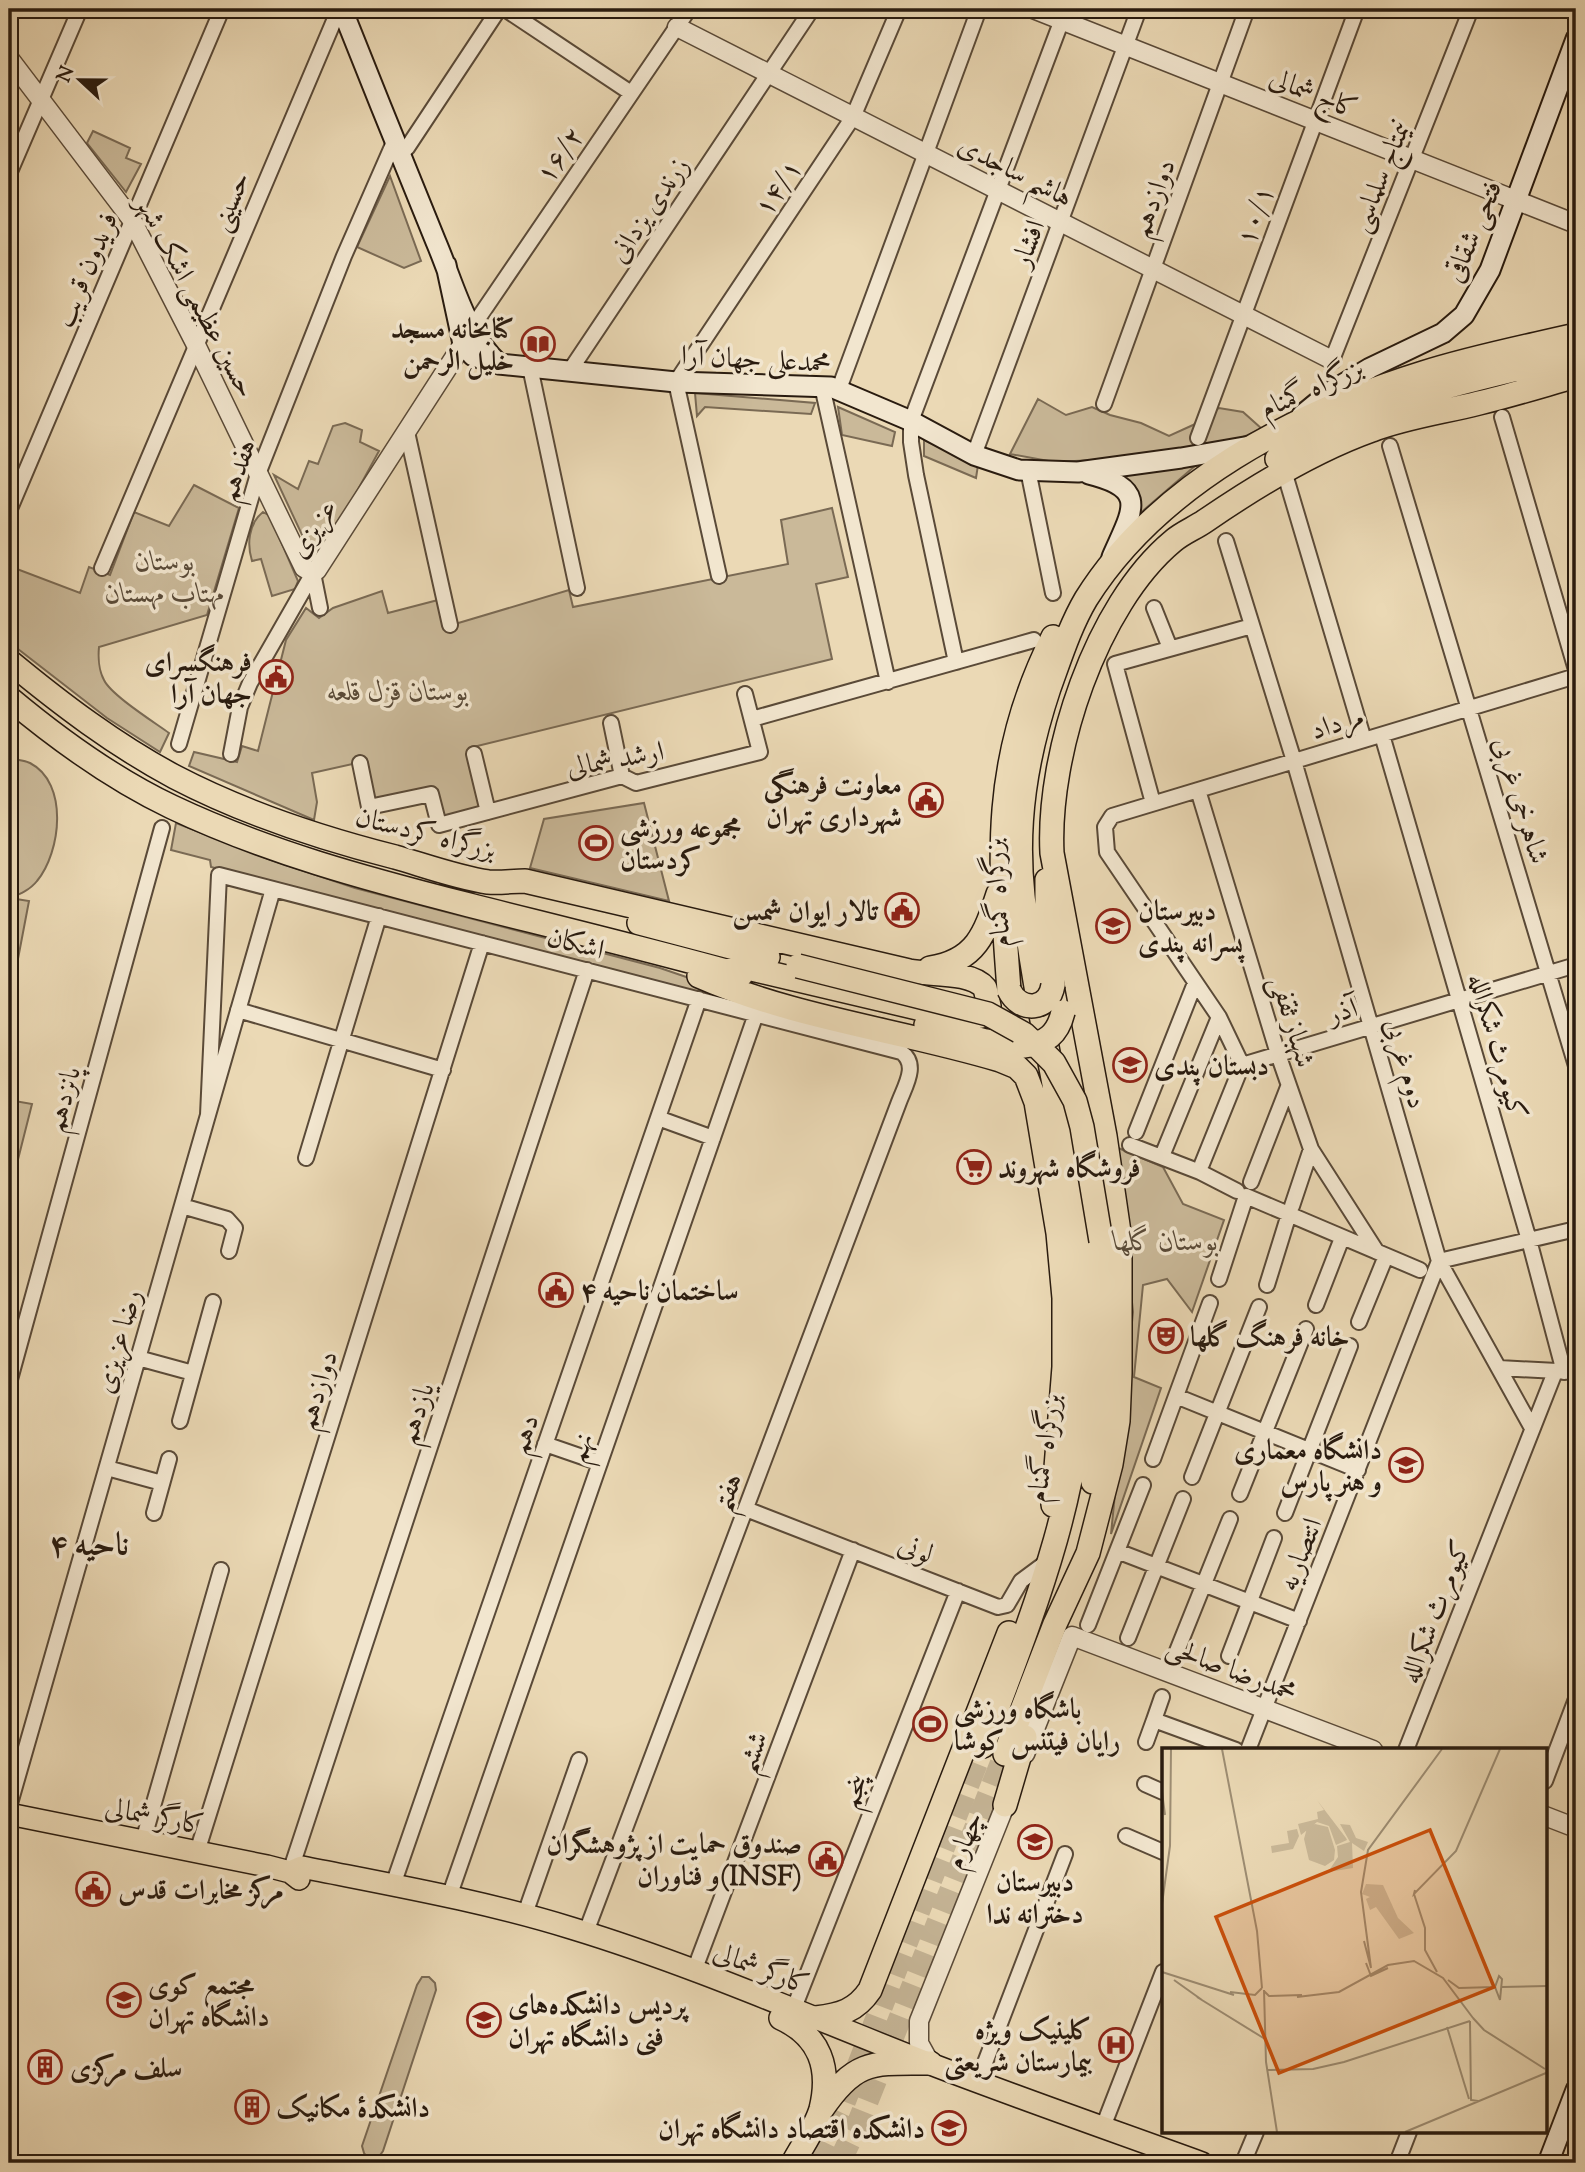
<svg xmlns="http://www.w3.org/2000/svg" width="1585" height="2172" font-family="'Sorts Mill Goudy',Amiri,serif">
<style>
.green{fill:#cab999;stroke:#7a6a54;stroke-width:2}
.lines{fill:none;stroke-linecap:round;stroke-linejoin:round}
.trunk-tunnel{stroke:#c4b394;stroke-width:23;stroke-dasharray:23 11;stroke-linecap:butt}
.minor-casing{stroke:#5a4a38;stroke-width:18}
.tertiary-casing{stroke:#5a4a38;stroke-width:21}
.secondary-casing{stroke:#291b0f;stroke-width:23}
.primary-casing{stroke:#291b0f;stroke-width:24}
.trunk-casing{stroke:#291b0f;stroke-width:26}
.minor{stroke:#f2e6cf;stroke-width:14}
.tertiary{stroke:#f2e6cf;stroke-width:18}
.secondary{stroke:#f2e6cf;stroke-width:19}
.primary{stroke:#ebd9b5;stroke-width:21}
.trunk{stroke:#ebd9b5;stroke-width:23}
.trunk-bridge-casing{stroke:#291b0f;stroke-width:26;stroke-linecap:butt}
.trunk-bridge{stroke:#ebd9b5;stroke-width:23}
.labels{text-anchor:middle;stroke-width:7;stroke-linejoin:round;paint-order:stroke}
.street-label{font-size:28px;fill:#291b0f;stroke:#f2e6cf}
.poi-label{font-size:28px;font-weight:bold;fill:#291b0f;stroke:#f2e6cf;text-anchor:start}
.park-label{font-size:28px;font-style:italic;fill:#594a38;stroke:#f2e6cf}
.quarter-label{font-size:32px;font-weight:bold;fill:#291b0f;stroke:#f2e6cf}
.inset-road{fill:none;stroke:#9d8d73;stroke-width:2}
.view{fill:#cb500c;fill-opacity:0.15;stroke:#cb500c;stroke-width:3.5}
.inset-edge{fill:none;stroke:#291b0f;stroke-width:3.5}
</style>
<rect width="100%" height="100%" fill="#ebd9b5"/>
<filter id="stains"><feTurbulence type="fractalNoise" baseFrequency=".00286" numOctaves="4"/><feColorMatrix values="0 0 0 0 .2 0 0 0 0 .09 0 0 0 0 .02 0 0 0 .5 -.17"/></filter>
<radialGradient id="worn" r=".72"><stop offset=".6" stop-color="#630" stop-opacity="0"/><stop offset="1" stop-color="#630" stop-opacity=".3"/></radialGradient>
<path class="green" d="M93,131L130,148L126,158L141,164L126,192L87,143Z
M390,176L421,261L404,268L357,247Z
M695,393L815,403L811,414L705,407L697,416Z
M1038,399L1066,415L1092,407L1110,415L1141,423L1169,436L1193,425L1219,408L1243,412L1262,429L1229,443L1115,459L1054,462L1010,454Z
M838,407L895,432L892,446L842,435Z
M345,423L362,430L360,442L379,451L326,548L311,554L274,475L298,489L309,461L318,464L333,426Z
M924,440L978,465L976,478L924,456Z
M1195,466L1138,515L1137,490L1119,472Z
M194,485L239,508L207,615L99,647C98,657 99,671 104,680C111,695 154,722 169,733L160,752L107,718L9,642V566L80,593L89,567L110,575L134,512L169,526Z
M832,508L848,577L816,584L832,659L469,748L485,808L443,820L434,787L375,802L366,761L312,773L317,802L314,820L189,766L194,752L237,762L242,746L258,751L286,640L306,608L319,618L333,608L382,591L388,613L438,600L445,627L569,590L573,607L788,564L781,520Z
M263,512L270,516L298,581L295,589L272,596L261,559L252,561C247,545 248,524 263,512Z
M9,758C16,760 24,760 30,763C69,783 61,852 37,881C30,890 20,894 10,898L29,901L9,1006Z
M644,803L669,901L530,868L544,819Z
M176,823L271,860L355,888L660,968L698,981L761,1013L601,968L211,867L210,860L171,850Z
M9,1100L32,1104L9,1195Z
M1116,1147L1163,1167L1183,1204L1224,1220L1192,1312L1167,1279L1143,1285L1134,1377L1161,1388L1111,1534L1133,1312Z
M422,1977H429L435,1983L436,1990L383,2151L378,2158H368L364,2153L362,2146L417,1985Z"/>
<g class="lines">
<path class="trunk-tunnel" d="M815,2163L843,2105L983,1746
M839,2163L860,2119L1005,1754"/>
<g class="minor-casing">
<path id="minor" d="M505,9L631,93
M407,148L499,9
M9,174L80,9
M471,329L689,9
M1332,360L1471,9
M530,367L577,588
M569,372L812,9
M822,386L888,682
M839,389L979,9
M1104,404L1247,9
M1502,417L1576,670
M407,432L450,625
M1198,438L1357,9
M1390,446L1576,1066
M974,455L1139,9
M1028,470L1053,593
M1287,481L1364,740
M9,511L222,9
M1226,541L1294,761L1439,1261L1532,1428
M102,568L339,9
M313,573L320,608
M719,576L676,382L853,117L899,9
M1154,608L1170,648
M956,662L916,475L911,442V421L1066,9
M752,719L1034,640
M611,723L622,776
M1382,735L1529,1240L1564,1372
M179,744L258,474L344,256L394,142
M231,754L240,707L250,683L313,573
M474,754L488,812
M360,763L369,807L431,794L439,825L622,776L636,783L760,752L745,694
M1198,790L1278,1054L1311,1149L1377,1252
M1153,803L1115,664L1252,626
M238,1010L443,1070
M1242,1065L1219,1017L1107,852L1105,827L1112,816L1576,676
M1242,1065L1576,965
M208,1115L219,875L901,1052C919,1064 905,1086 899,1102L586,1932
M658,1118L713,1138
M1136,1132L1195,983
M1130,1145L1200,1172L1237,1191
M1162,1156L1219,1017
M306,1158L379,916
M1202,1164L1242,1065
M1251,1182L1288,1087
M182,1206L227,1219L235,1228L229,1251
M1292,1206L1311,1149
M1439,1261L1576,1229
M1219,1279L1246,1196L1420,1270
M1267,1285L1289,1214
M1316,1305L1342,1238
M1359,1322L1386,1256
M138,1358L193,1373
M1499,1368L1576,1372
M9,1383L162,828
M1176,1396L1358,1470
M180,1421L213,1302
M545,1444L600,1463
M1153,1459L1210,1303
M107,1468L162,1483
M1192,1477L1259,1307
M1240,1494L1306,1329
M746,1509L998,1607L1007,1605L1021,1581L1048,1561
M154,1513L169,1459
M1285,1513L1350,1346
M1117,1551L1299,1621
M1088,1625L1143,1485
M1128,1638L1183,1499
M1175,1656L1230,1519
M1229,1656L1274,1538
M1154,1720L1162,1697
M1146,1742L1154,1720L1236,1750
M1248,1750L1439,1261
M1406,1750L1555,1372
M1545,1781L1576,1699
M1145,1784L1163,1792
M9,1807L273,889
M1126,1836L1163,1852
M143,1841L221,1570
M197,1852L482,943
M290,1872L587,970
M393,1885L699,999
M449,1897L756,1014
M525,1914L579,1760
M694,1971L853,1550
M794,2008L958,1591
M978,2081L1065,1854
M1103,2127L1163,1972
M1243,2163L1256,2132
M1397,2163L1409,2132"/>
</g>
<g class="tertiary-casing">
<path id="tertiary" d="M1033,9L1576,224
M677,27L1332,360
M9,58L132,220L196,345L304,568L313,573L317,570L463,344
M1025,1754L1072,1636L1373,1750
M1545,1816L1576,1828
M930,2063L919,2043V2021L1010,1793"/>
</g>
<g class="secondary-casing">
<path id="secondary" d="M342,9C373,87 404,164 436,242C454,284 465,333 499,364L473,356L463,344L446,265
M499,364L676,382L831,387L911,421L974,455L1019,470L1078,472L1181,458L1250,446
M1302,415L1330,392L1370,368L1443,333L1464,315L1490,270L1576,39
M1089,474C1150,489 1132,511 1112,557
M1548,2163L1576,2090"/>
</g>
<g class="primary-casing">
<path id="primary" d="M9,1814L267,1866L290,1872L299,1879
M290,1872L302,1867C392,1885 484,1901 571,1928C693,1965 810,2017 928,2063C1019,2098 1111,2130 1202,2163"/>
</g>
<g class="trunk-casing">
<path id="trunk" d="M1277,459C1299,446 1321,432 1343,422C1418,390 1497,374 1576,355
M9,661C61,704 115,745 175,777C244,813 320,838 395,857C423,865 459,878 488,882C500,883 513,881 525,881L909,971C931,975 971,971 985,988L989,1006L982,1016L964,1019L739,966L728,971
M9,698C58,739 113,779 172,807C267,852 367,879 469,905C560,928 651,950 741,975
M1047,880V921L1053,985
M639,923L768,957
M930,968C976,961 985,934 998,894
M699,976C794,1018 900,1030 1000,1060L1017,1067L1026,1076L1036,1102L1058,1233L1064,1298V1367L1053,1505
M1009,990C999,858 991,760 1053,637
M926,1025L986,1041L1021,1046
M1093,1482C1105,1402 1105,1321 1101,1241
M983,1746C1030,1620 1080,1502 1084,1366C1085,1325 1085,1283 1081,1242C1079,1219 1074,1196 1070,1173C1055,1080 1033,989 1023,896C1015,824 1026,757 1049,688C1060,658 1070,626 1086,599C1158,484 1297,412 1423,373C1473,357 1525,347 1576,335
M1005,1754L1055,1624L1088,1553L1111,1464L1118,1421L1120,1373V1239L1105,1136L1052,853C1047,754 1096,605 1173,541C1182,533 1195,528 1205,521C1256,486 1313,451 1372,430C1406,417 1444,412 1479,403C1512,395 1544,385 1576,376
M1005,1805L1025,1737
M781,2018C820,2036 831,2068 821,2109C816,2127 802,2146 793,2163
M816,2018C840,2015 856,2011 870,1990L1009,1633
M822,2109C856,2059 873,2063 930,2063"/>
</g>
<use href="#minor" class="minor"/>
<use href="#tertiary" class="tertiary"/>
<use href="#secondary" class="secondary"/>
<use href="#primary" class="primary"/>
<use href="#trunk" class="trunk"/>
<g class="trunk-bridge-casing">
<path id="trunk-bridge" d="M798,966L988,1014L1024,1034L1038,1047L1054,1063L1075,1101L1082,1127L1101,1241
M1009,990C1020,1013 1049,1011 1053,985
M1024,1046C1046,1044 1058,1034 1063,1012"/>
</g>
<use href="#trunk-bridge" class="trunk-bridge"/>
</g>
<defs>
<g id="library-ring" transform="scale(1.75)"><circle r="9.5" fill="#f2e6cf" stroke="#8f2418" stroke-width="1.5"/><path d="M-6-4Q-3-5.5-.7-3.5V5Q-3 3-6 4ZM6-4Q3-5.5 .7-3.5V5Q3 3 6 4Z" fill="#8f2418"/></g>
<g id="civic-ring" transform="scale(1.75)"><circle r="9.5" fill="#f2e6cf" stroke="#8f2418" stroke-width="1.5"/><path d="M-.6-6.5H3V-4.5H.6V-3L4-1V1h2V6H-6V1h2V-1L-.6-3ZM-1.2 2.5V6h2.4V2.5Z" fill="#8f2418"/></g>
<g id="stadium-ring" transform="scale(1.75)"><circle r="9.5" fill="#f2e6cf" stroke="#8f2418" stroke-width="1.5"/><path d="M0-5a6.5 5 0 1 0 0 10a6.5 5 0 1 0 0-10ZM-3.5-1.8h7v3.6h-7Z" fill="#8f2418"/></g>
<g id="school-ring" transform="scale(1.75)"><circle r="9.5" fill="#f2e6cf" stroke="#8f2418" stroke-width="1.5"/><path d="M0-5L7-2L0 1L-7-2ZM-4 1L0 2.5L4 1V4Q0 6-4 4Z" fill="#8f2418"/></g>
<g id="supermarket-ring" transform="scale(1.75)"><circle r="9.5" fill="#f2e6cf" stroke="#8f2418" stroke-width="1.5"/><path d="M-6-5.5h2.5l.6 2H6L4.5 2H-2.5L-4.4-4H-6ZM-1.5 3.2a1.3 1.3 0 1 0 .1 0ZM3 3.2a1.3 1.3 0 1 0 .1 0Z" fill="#8f2418"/></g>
<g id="theatre-ring" transform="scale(1.75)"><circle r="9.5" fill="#f2e6cf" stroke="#8f2418" stroke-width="1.5"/><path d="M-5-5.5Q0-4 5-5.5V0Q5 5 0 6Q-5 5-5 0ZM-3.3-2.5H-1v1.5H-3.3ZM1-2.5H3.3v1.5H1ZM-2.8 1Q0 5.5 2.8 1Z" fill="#8f2418"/></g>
<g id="university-ring" transform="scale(1.75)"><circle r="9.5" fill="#f2e6cf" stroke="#8f2418" stroke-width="1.5"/><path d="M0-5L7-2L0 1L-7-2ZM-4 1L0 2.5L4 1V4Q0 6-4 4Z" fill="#8f2418"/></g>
<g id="hospital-ring" transform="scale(1.75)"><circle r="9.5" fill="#f2e6cf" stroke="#8f2418" stroke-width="1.5"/><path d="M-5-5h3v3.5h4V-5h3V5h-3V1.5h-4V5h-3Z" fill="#8f2418"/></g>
<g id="building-ring" transform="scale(1.75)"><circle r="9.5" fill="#f2e6cf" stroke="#8f2418" stroke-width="1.5"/><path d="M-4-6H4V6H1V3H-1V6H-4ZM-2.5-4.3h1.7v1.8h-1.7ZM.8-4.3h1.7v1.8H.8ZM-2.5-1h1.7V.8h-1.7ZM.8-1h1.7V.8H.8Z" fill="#8f2418"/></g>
</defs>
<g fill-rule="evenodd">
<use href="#library-ring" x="538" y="344"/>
<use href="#civic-ring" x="276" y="677"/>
<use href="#civic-ring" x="926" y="800"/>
<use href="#stadium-ring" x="596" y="843"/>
<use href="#civic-ring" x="902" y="910"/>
<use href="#school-ring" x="1113" y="926"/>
<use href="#school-ring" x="1130" y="1065"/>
<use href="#supermarket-ring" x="974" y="1167"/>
<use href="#civic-ring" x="556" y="1290"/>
<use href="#theatre-ring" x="1166" y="1336"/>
<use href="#university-ring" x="1406" y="1465"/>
<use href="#stadium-ring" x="930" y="1724"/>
<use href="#school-ring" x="1035" y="1842"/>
<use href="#civic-ring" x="826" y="1859"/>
<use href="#civic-ring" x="93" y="1889"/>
<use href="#university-ring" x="124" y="2000"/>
<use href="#university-ring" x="484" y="2020"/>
<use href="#hospital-ring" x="1116" y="2045"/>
<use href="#building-ring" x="45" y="2067"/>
<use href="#building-ring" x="252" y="2107"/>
<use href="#university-ring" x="949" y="2128"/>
</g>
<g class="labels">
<g class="street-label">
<text transform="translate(1314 92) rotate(22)" y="10">کاج شمالی</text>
<text transform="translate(559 154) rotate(-55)" y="10">۱۶/۲</text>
<text transform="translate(1016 170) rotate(27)" y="10">هاشم ساجدی</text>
<text transform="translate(1379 176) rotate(-68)" y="10">نیمتاج سلماسی</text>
<text transform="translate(777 187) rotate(-56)" y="10">۱۴/۱</text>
<text transform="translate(1152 198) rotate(-70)" y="10">دوازدهم</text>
<text transform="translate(229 201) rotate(-67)" y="10">حسینی</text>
<text transform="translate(648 209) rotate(-56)" y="10">زرندی یزدانی</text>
<text transform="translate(1254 215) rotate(-70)" y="10">۱۰/۱</text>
<text transform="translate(1472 231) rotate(-67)" y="10">فتحی شقاقی</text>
<text transform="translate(1027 243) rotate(-69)" y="10">افشار</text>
<text transform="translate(85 269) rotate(-67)" y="10">فریدون قریب</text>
<text transform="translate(197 296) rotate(62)" y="10">حسین عظیمی اشک شهر</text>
<text transform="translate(756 358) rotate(3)" y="10">محمدعلی جهان آرا</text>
<text transform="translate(1311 387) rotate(-24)" y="10">بزرگراه گمنام</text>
<text transform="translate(236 470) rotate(-71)" y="10">هفدهم</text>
<text transform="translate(312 528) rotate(-56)" y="10">عزیزی</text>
<text transform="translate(1337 722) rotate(-17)" y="10">مرداد</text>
<text transform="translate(615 758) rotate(-10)" y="10">ارشد شمالی</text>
<text transform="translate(1522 800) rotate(73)" y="10">شاهرخی غربی</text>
<text transform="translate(426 832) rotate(14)" y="10">بزرگراه کردستان</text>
<text transform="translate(996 893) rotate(-94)" y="10">بزرگراه گمنام</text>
<text transform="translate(576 942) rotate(15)" y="10">اشکان</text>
<text transform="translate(1342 1010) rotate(-17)" y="10">آذر</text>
<text transform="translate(1294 1021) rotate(73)" y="10">شهباز ثقفی</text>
<text transform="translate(1499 1046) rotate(74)" y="10">کیومرث شکرالله</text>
<text transform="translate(1407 1063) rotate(74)" y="10">دوم غربی</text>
<text transform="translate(62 1099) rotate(-75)" y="10">پانزدهم</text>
<text transform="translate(117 1341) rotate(-74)" y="10">رضا عزیزی</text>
<text transform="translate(316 1390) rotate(-73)" y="10">دوازدهم</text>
<text transform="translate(415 1413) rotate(-72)" y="10">یازدهم</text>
<text transform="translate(523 1434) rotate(-71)" y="10">دهم</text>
<text transform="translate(579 1447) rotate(-71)" y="10">نهم</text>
<text transform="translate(1043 1448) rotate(-82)" y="10">بزرگراه گمنام</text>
<text transform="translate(726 1492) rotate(-69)" y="10">هفتم</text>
<text transform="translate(916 1548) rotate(21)" y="10">لونی</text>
<text transform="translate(1299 1554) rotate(-69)" y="10">انتصاریه</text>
<text transform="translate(1434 1611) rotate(-69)" y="10">کیومرث شکرالله</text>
<text transform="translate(1232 1668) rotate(21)" y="10">محمدرضا صالحی</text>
<text transform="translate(751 1752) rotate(-69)" y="10">ششم</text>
<text transform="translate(853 1791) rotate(-69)" y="10">پنجم</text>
<text transform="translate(155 1815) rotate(11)" y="10">کارگر شمالی</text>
<text transform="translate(963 1840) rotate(-68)" y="10">چهارم</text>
<text transform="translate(762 1967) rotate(21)" y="10">کارگر شمالی</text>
</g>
<g class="poi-label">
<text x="514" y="338" text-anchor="end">كتابخانه مسجد<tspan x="514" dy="32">خليل الرحمن</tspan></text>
<text x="252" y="671" text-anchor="end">فرهنگسرای<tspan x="252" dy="32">جهان آرا</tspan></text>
<text x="902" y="794" text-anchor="end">معاونت فرهنگی<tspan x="902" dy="32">شهرداری تهران</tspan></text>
<text x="620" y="837">مجموعه ورزشی<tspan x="620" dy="32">کردستان</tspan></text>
<text x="878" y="920" text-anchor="end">تالار ایوان شمس</text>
<text x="1138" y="920">دبیرستان<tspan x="1138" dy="32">پسرانه پندی</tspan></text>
<text x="1154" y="1075">دبستان پندی</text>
<text x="998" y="1177">فروشگاه شهروند</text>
<text x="580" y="1300">ساختمان ناحیه ۴</text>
<text x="1190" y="1346">خانه فرهنگ گلها</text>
<text x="1382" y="1459" text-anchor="end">دانشگاه معماری<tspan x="1382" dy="32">و هنر پارس</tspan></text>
<text x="954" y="1718">باشگاه ورزشی<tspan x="954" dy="32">رایان فیتنس کوشا</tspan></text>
<text x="802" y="1853" text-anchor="end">صندوق حمایت از پژوهشگران<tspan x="802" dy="32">و فناوران(INSF)</tspan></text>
<text x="1035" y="1891" text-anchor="middle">دبیرستان<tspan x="1035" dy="32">دخترانه ندا</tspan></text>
<text x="118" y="1899">مرکز مخابرات قدس</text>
<text x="148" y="1994">مجتمع کوی<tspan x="148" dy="32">دانشگاه تهران</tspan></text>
<text x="508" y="2014">پردیس دانشکده‌های<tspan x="508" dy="32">فنی دانشگاه تهران</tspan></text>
<text x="1092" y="2039" text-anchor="end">کلینیک ویژه<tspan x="1092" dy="32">بیمارستان شریعتی</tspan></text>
<text x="70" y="2077">سلف مرکزی</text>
<text x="276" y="2117">دانشکدهٔ مکانیک</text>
<text x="925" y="2138" text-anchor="end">دانشکده اقتصاد دانشگاه تهران</text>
</g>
<g class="park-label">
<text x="165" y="570">بوستان<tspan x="165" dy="32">مهتاب مهستان</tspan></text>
<text x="398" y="700">بوستان قزل قلعه</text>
<text x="1166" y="1250">بوستان گلها</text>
</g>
<g class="quarter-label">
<text x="89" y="1555">ناحیه ۴</text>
</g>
</g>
<g transform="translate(1162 1748)">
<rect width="385" height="385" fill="#ebd9b5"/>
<path d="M155,52L184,90L185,92L174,97L167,78L155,74L139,87L136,76L156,71L155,64L162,62ZM153,76L166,79L173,102L172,112L163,118L147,112L142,91L145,80ZM178,76L188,77L194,90L206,94L202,103L190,95L191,120L166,124L176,109L175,98L188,94ZM135,81L137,88L131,101L110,105L109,98L127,95L125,83ZM204,136L221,137L236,170L252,185L237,191L214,159L208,162L204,151L208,149L200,146Z" fill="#cab999"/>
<path class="inset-road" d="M60,1L95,183L100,240M0,44L3,67M253,142L252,146L294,103L338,1M252,146L263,180V202L275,224M0,156L8,98L9,1M202,193L209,220L199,144L206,102L280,1M204,215L209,228L226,220M0,224L72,247M337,228L340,231L338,252L333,239ZM12,232L40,252M286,232L297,240L333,239M340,239L385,238M102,242L104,314L115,384M102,243L107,248L140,247M68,244L93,247L100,240M35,249L103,291M135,249L177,244L226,217L252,213L281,230L311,270M311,270L322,282L383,321M308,273L309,352L316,353M285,279L307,351M105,322L151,321L182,314L308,273M243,384L384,325"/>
<path class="view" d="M268,82L332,239L117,325L54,169Z"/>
<rect width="385" height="385" class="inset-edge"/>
</g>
<rect width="1585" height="2172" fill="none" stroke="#ebd9b5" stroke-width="35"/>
<rect x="10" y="10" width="1564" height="2151" fill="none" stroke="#291b0f" stroke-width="3.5"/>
<rect x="18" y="18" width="1550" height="2137" fill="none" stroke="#291b0f" stroke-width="2"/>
<g transform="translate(80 80) rotate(292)" stroke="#f2e6cf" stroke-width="5" paint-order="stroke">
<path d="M0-5L12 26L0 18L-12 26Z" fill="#291b0f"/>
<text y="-10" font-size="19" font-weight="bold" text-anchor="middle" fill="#291b0f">N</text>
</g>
<rect width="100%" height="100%" filter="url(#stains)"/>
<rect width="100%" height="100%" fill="url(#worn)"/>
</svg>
